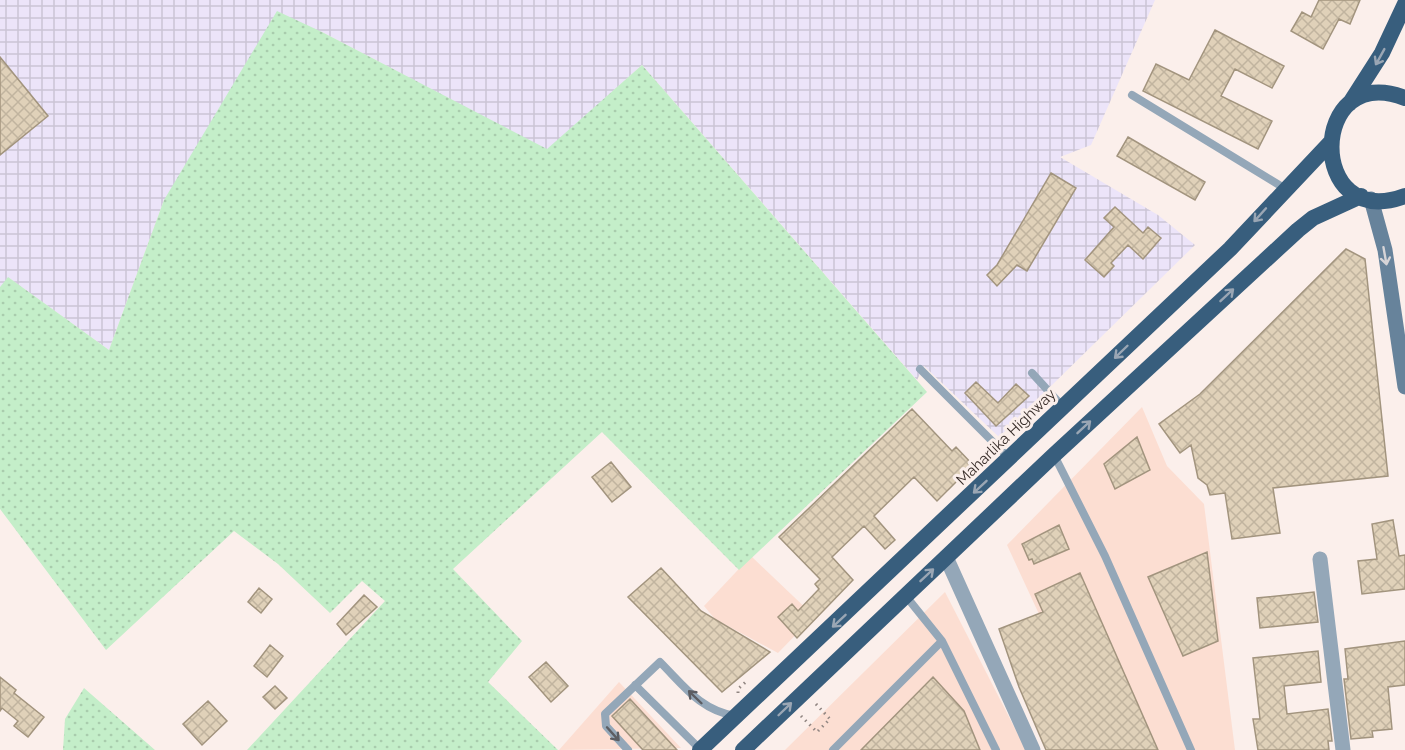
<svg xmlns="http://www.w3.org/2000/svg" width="1405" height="750" font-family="Raleway,sans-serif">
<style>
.built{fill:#fcded2}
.industrial{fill:url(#industrial-grid)}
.grass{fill:url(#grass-dots)}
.building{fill:url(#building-cross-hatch);stroke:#a2947e;stroke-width:1.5}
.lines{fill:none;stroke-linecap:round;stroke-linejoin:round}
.path{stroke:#908581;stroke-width:3;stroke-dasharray:1.5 4.5;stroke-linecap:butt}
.service{stroke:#94a7b8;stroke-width:8}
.minor{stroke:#94a7b8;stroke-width:15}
.secondary{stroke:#67839b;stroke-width:15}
.trunk{stroke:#385e7d;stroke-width:16}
.oneway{stroke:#9aa6b4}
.oneway2{stroke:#d6d4d7}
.oneway3{stroke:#5c5d62}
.labels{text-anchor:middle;stroke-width:6;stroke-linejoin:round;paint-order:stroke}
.street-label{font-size:15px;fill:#372c28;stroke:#fbefeb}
</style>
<defs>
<pattern id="industrial-grid" width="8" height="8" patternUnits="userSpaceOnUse" patternTransform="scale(1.5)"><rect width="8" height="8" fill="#ece4f9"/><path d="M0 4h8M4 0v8" fill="none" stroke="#cbc4d5"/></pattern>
<pattern id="grass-dots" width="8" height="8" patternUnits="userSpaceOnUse" patternTransform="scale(1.5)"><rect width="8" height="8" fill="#c4eec9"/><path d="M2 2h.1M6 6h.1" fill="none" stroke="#a9ccad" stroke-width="1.8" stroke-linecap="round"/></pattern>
<pattern id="building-cross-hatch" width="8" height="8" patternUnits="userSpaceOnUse" patternTransform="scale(1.5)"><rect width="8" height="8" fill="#e0d1b9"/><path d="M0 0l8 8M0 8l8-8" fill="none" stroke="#c1b49f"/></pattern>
</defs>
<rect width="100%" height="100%" fill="#fbefeb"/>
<path class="built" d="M1142,407L1167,466L1204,504L1235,750H1102L1007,545Z
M751,556L814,616L778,653L715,619L704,606Z
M945,592L1026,750H785Z
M619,682L681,748L559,750Z"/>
<path class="industrial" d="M0,0H1155L1091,145L1060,157L1158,215L1195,245L999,437L924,366L917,380L642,65L547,150L322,32L164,200L109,350L9,278L0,287Z"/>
<path class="grass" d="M277,11L322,32L547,149L642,65L927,392L739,570L602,432L453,569L522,641L488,682L558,750H247L385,601L362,581L330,613L278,564L234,531L106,650L0,509V287L8,277L109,350L164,200Z
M84,688L155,750H63L65,719Z"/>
<path class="building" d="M1319,0H1360L1350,24L1339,19L1323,49L1291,31L1302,12L1311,17Z
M1215,30L1284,66L1272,88L1235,69L1221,96L1272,121L1258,149L1143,91L1156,64L1189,80Z
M0,57L48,116L0,155Z
M1128,137L1205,182L1195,200L1117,156Z
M1051,173L1076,188L1027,271L1017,265L997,286L987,275L997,265Z
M1115,207L1143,233L1148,227L1161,238L1143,259L1128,245L1111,263L1114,266L1104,277L1085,260L1114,227L1104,218Z
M1346,249L1365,259L1388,476L1273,488L1280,533L1232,539L1225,493L1210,495L1207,485L1198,478L1191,445L1180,453L1159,424L1200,394Z
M976,382L998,403L1016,384L1029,396L996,426L965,393Z
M912,409L952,451L956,447L973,465L937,501L914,477L874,516L895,540L885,549L864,526L832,557L853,580L797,638L778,617L792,604L798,611L819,589L815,584L820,579L779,537Z
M1137,437L1150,470L1115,489L1104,464Z
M611,462L631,487L612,502L592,477Z
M1393,520L1399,556L1405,555V589L1362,594L1358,561L1377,559L1372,524Z
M1059,525L1069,549L1034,564L1032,559L1029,560L1022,544Z
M1207,552L1218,641L1183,656L1148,577Z
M661,568L701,611L770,652L722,692L628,597Z
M1080,573L1158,750H1046L1019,687L999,629L1043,612L1035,594Z
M259,588L272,599L261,613L248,602Z
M1314,592L1318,622L1260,628L1257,598Z
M364,595L377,607L346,635L337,624Z
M1405,641V685L1388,687L1392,729L1372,731L1373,737L1351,739L1344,679H1348L1345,649Z
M270,645L283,656L267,677L254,666Z
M1318,651L1321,682L1284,686L1287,714L1328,709L1332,741H1328L1329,750H1258L1253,719H1260L1253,658Z
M546,662L568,686L551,702L529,677Z
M0,677L16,690L14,693L44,717L28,737L14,726L18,721L2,708L0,711Z
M933,677L964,711L980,750H861Z
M275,686L287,698L275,709L263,697Z
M630,699L677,750H643L612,716Z
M208,701L227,721L202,745L183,724Z"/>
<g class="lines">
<path class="path" d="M738,693V689L748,680
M801,716L817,732L830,719L815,703"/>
<path class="service" d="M1132,95L1284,188
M920,369L1010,459
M1032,373L1063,407
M1054,455L1105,556L1191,750
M942,641L996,750
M635,685L701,750
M628,750L606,726L605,714L660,662C684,686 700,710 735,716
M833,750L942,641L905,595"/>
<path class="minor" d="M946,557L1033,750
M1320,559L1343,750"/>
<path class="secondary" d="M1371,199L1385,250L1405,387"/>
<path class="trunk" d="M1405,98C1308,60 1306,233 1405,196
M1350,103L1382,53L1405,4
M700,750L1230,249L1330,143
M743,750L1054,455L1298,230L1313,218L1361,196"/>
</g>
<defs><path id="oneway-shaft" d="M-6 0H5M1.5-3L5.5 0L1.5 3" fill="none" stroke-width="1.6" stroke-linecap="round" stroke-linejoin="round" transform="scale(1.5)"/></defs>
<g class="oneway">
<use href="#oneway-shaft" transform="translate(1380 57) rotate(119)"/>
<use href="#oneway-shaft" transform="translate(1260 215) rotate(132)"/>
<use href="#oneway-shaft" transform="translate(1227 295) rotate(-43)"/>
<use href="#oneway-shaft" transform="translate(1121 352) rotate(136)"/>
<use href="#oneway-shaft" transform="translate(1084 427) rotate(-43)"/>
<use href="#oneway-shaft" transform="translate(980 487) rotate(137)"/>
<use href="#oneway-shaft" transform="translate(927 575) rotate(-43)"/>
<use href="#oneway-shaft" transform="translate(839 621) rotate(137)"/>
<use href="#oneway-shaft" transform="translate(785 709) rotate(-44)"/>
</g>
<use class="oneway2" href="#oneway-shaft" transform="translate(1385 256) rotate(80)"/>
<g class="oneway3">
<use href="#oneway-shaft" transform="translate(695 697) rotate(-136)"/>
<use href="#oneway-shaft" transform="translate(613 734) rotate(48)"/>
</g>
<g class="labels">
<g class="street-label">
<text transform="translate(1006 437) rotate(-44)" y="5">Maharlika Highway</text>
</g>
</g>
</svg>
